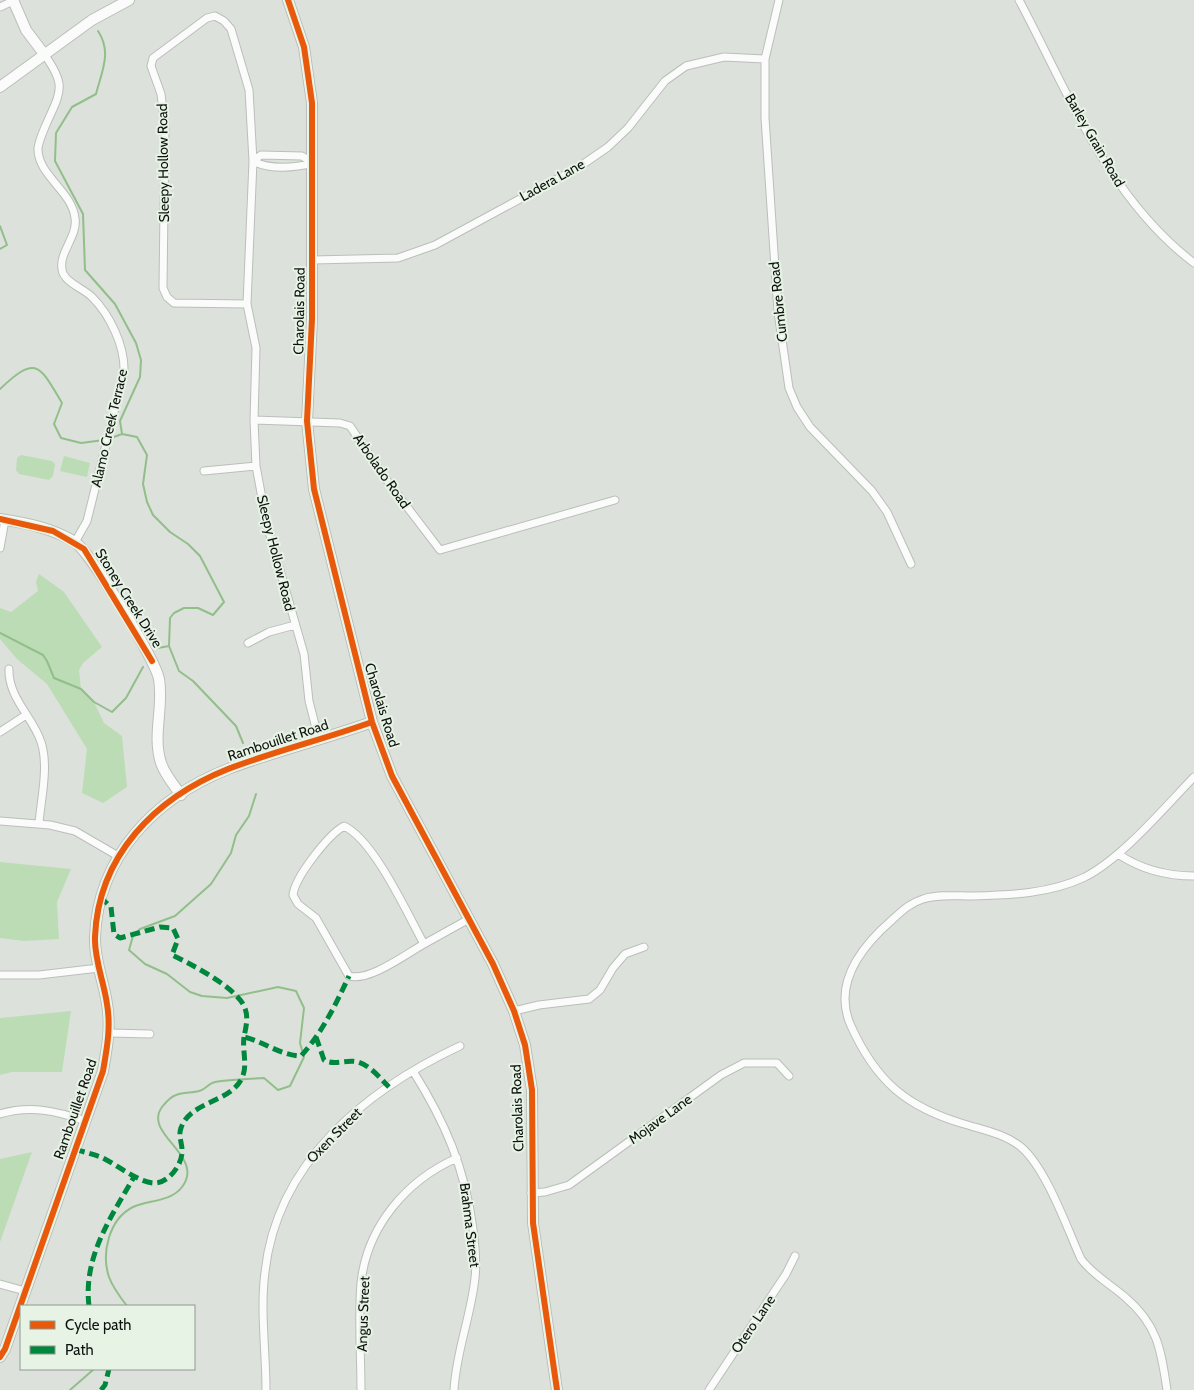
<svg xmlns="http://www.w3.org/2000/svg" width="1194" height="1390" font-family="Cabin,sans-serif">
<style>
.green{fill:#bcdcb6}
.lines{fill:none;stroke-linecap:round;stroke-linejoin:round}
.stream{stroke:#92be8a;stroke-width:2}
.street-casing{stroke:#babfb9;stroke-width:9}
.secondary-casing{stroke:#babfb9;stroke-width:12}
.street{stroke:#fafbfa;stroke-width:7}
.secondary{stroke:#fafbfa;stroke-width:10}
.quiet{stroke:#00873e;stroke-width:5;stroke-dasharray:10 5;stroke-linecap:butt}
.cycleway-casing{stroke:#e7f3e5;stroke-width:9}
.cycleway{stroke:#e8590c;stroke-width:6}
.labels{text-anchor:middle;stroke-width:4;stroke-linejoin:round;paint-order:stroke}
.street-label{font-size:14px;fill:#0e120e;stroke:#e7f3e5}
</style>
<rect width="100%" height="100%" fill="#dce2db"/>
<path class="green" d="M21,455L52,461L55,464L53,476L49,480L19,474L16,470L17,458Z
M64,456L90,463L87,477L60,471Z
M39,574L64,592L102,647L83,663L79,670L81,689L94,702L104,723L122,736L127,787L103,803L82,793L87,749L47,684L17,659L0,639V608L11,612L38,591L36,582Z
M0,862L71,869L57,902L59,939L24,941L0,938Z
M71,1011L62,1072H12L0,1075V1018Z
M32,1152L0,1242V1159Z"/>
<g class="lines">
<path class="stream" d="M98,31C112,52 102,71 96,94L72,107L56,133L55,161L83,214L85,270L115,304L136,343L141,360L140,377L120,421L122,434
M0,226L7,245L0,249
M0,389C36,355 39,364 62,403L54,424L61,438L81,443L104,440
M111,438L122,434L137,437L147,455L143,484L147,502L153,515L170,532L188,544L200,556L224,602L213,615L198,608H184L174,613L170,618L169,646L179,671L193,681L236,726L243,743
M0,633L43,655L47,661L54,678L81,689L94,702L112,712L126,698L143,667
M158,648L169,646
M127,1306C120,1297 113,1288 109,1277C101,1253 109,1219 133,1207C148,1200 171,1202 182,1187C206,1156 142,1134 162,1107C166,1102 170,1097 176,1095C183,1092 192,1093 199,1091C205,1090 209,1083 215,1082C230,1079 249,1079 264,1078L278,1090L290,1086L304,1057L300,1043L304,1008L296,991L278,987L227,998L202,996L190,992L167,974L145,964L129,950L133,936L140,929L175,916L211,884L231,853L236,835L249,816L256,794
M70,1390L94,1369"/>
<g class="street-casing">
<path id="street" d="M779,0L765,59V118L778,312L789,388L797,407L810,427L872,491L887,512L911,564
M1019,0C1068,92 1108,198 1194,263
M0,7L15,0
M44,54C68,87 60,92 45,127C42,134 39,141 38,148C37,175 72,191 75,218C78,236 59,252 62,269C63,282 83,288 92,297C110,315 125,346 124,372L87,521L75,542
M261,155L302,156L313,163C295,168 270,170 253,161Z
M313,260L398,258L435,245L579,167L608,147L628,128L665,81L686,66L724,57L765,59
M247,304L174,303L167,297L163,288L165,127L161,94L151,66L153,58L207,18L215,16L224,21L231,29L249,90L253,161L247,304L256,348L254,420L256,466L267,525L304,654L309,701L319,740
M254,420L340,423L350,426L385,478L440,550L615,500
M204,471L256,466
M0,548L5,520
M248,643L269,632L295,625
M9,669C8,698 33,717 41,742C49,766 41,799 39,823
M0,732L26,715
M0,821L50,825L75,831L118,856
M344,826C374,840 407,913 424,944C406,954 369,982 349,976L316,918L298,904L293,895C295,877 328,835 344,826Z
M1118,854C1142,870 1166,876 1194,876
M424,944L469,919
M0,975H39L99,968
M514,1011L539,1005L589,999L600,990L613,968L625,954L644,947
M110,1033L150,1034
M413,1071C445,1122 465,1168 473,1229C475,1245 477,1262 475,1278C471,1316 456,1352 454,1390
M0,1114C31,1105 56,1111 86,1121
M531,1193L545,1192L569,1185L721,1075L744,1063H777L789,1076
M0,1284L25,1291
M266,1390C266,1351 260,1310 265,1272C277,1162 366,1090 460,1046
M361,1390C361,1355 358,1318 361,1283C367,1226 407,1180 457,1158
M709,1390L786,1274L795,1256
M1167,1390C1161,1350 1158,1325 1125,1297C1110,1284 1093,1275 1081,1259C1067,1228 1046,1168 1021,1147C1005,1134 984,1130 964,1124C906,1107 876,1081 851,1026C832,984 862,946 892,920C902,911 910,903 923,899C938,894 956,896 972,896C1010,895 1049,894 1085,877C1122,858 1164,808 1194,777"/>
</g>
<g class="secondary-casing">
<path id="secondary" d="M13,0L26,30L44,54
M288,0L304,47L312,103V319L307,421L314,489L372,722L392,776L493,964L514,1011L525,1045L532,1090L533,1223L557,1390
M0,87L92,20L129,0
M0,519C25,523 54,528 76,543C92,555 155,659 159,679C164,707 152,735 161,763C165,775 174,785 181,795
M0,1357L5,1349L103,1071C107,1048 111,1027 107,1004C104,982 94,959 95,937C98,856 155,798 228,769C275,751 325,739 372,722"/>
</g>
<use href="#street" class="street"/>
<use href="#secondary" class="secondary"/>
<path class="quiet" d="M100,897L111,907L114,934L120,938L160,927L173,928L178,939L172,955C191,964 235,987 244,1006C249,1016 246,1027 244,1037C265,1042 279,1055 301,1056C322,1033 336,1004 349,976
M316,1037L324,1060C335,1066 346,1059 358,1062C371,1066 380,1078 389,1087
M75,1149C84,1152 92,1154 101,1157C116,1164 140,1184 156,1183C169,1182 183,1164 182,1150C182,1142 178,1136 181,1128C190,1101 230,1103 242,1078C248,1065 242,1051 244,1037
M89,1306C83,1257 111,1217 134,1177
M101,1390L105,1385L109,1369"/>
<g class="cycleway-casing">
<path id="cycleway" d="M288,0L304,47L312,103V319L307,421L314,489L372,722L392,776L493,964L514,1011L525,1045L532,1090L533,1223L557,1390
M0,519L53,531L84,549L152,661
M0,1357L5,1349L103,1071C107,1048 111,1027 107,1004C104,982 94,959 95,937C98,856 155,798 228,769C275,751 325,739 372,722"/>
</g>
<use href="#cycleway" class="cycleway"/>
</g>
<g class="labels">
<g class="street-label">
<text transform="translate(1095 140) rotate(60)" y="5">Barley Grain Road</text>
<text transform="translate(163 163) rotate(-91)" y="5">Sleepy Hollow Road</text>
<text transform="translate(552 180) rotate(-29)" y="5">Ladera Lane</text>
<text transform="translate(778 302) rotate(-96)" y="5">Cumbre Road</text>
<text transform="translate(299 311) rotate(-89)" y="5">Charolais Road</text>
<text transform="translate(109 428) rotate(-77)" y="5">Alamo Creek Terrace</text>
<text transform="translate(382 471) rotate(55)" y="5">Arbolado Road</text>
<text transform="translate(276 553) rotate(76)" y="5">Sleepy Hollow Road</text>
<text transform="translate(129 598) rotate(58)" y="5">Stoney Creek Drive</text>
<text transform="translate(382 705) rotate(73)" y="5">Charolais Road</text>
<text transform="translate(278 740) rotate(-18)" y="5">Rambouillet Road</text>
<text transform="translate(517 1108) rotate(-92)" y="5">Charolais Road</text>
<text transform="translate(75 1109) rotate(-71)" y="5">Rambouillet Road</text>
<text transform="translate(660 1119) rotate(-36)" y="5">Mojave Lane</text>
<text transform="translate(334 1135) rotate(-45)" y="5">Oxen Street</text>
<text transform="translate(470 1225) rotate(83)" y="5">Brahma Street</text>
<text transform="translate(363 1314) rotate(-88)" y="5">Angus Street</text>
<text transform="translate(753 1324) rotate(-56)" y="5">Otero Lane</text>
</g>
</g>
<rect x="20" y="1305" width="175" height="65" fill="#e7f3e5" stroke="#90998f"/>
<rect x="30" y="1321" width="25" height="8" fill="#e8590c" stroke="#90998f"/>
<text x="65" y="1330" font-size="15" fill="#0e120e">Cycle path</text>
<rect x="30" y="1346" width="25" height="8" fill="#00873e" stroke="#90998f"/>
<text x="65" y="1355" font-size="15" fill="#0e120e">Path</text>
</svg>
